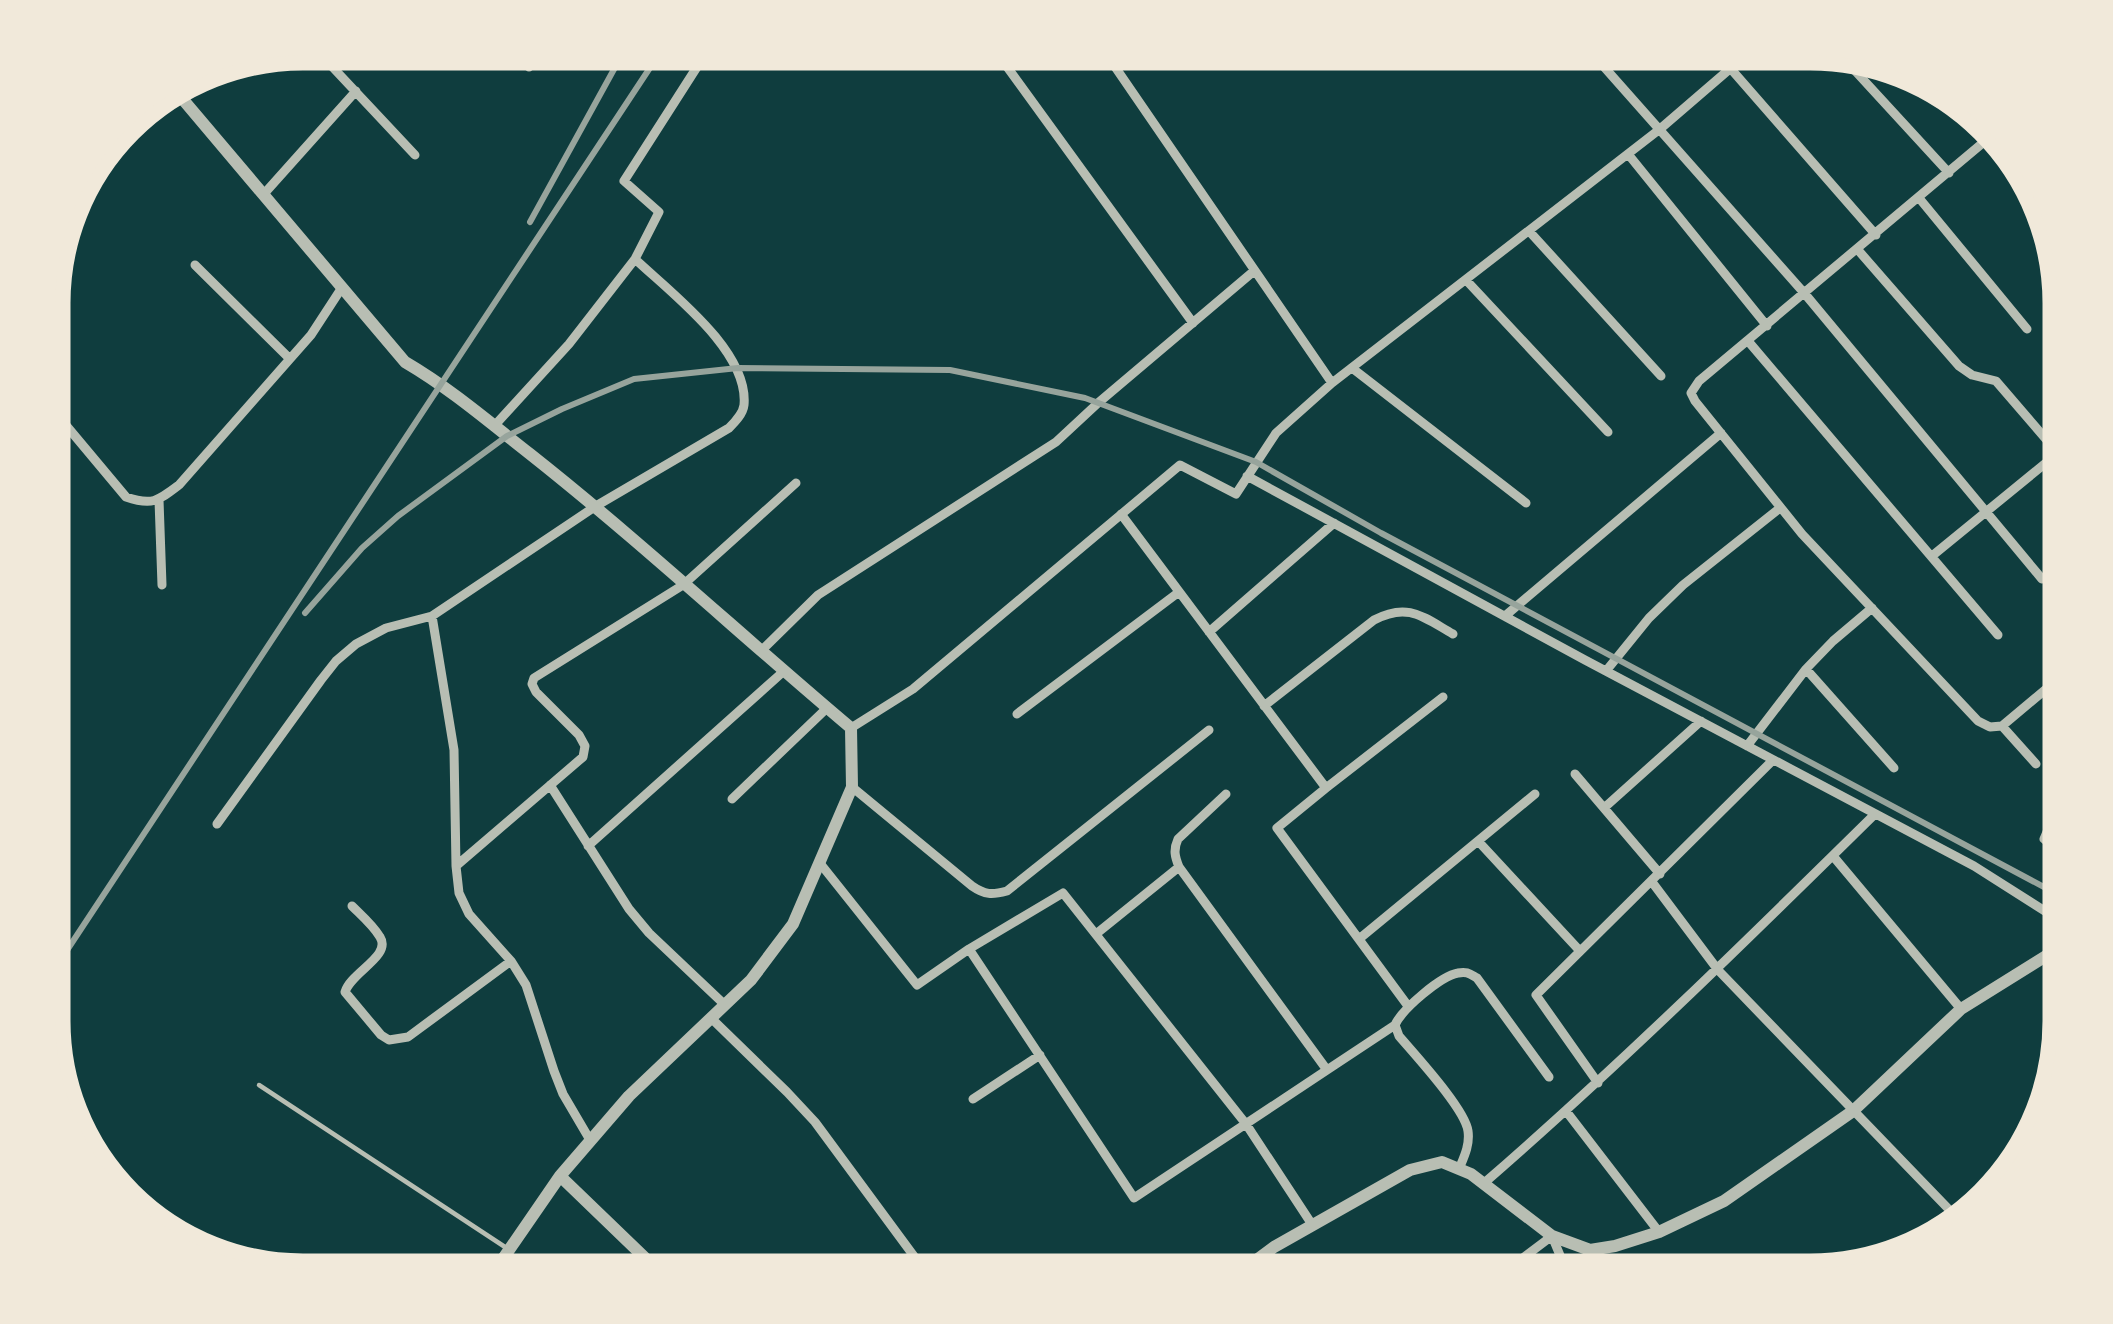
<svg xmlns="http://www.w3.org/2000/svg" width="2113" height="1324" font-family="Jost,sans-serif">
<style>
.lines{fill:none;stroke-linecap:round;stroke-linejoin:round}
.service{stroke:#b8beb3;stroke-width:4.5}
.minor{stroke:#b8beb3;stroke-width:9}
.tertiary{stroke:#b8beb3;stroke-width:12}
.rail{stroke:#97a49c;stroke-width:6}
.rim{fill:none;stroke:#f1e9da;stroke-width:15}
</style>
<rect width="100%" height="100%" fill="#0f3d3e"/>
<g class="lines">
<path class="service" d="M259,1085L505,1247"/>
<path class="minor" d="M309,42L415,155
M504,42L529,67
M989,42L1193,323
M1098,42L1332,383
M1582,42L1805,294L2042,579
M1726,42L1742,60
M1836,50L1949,173
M1731,69L1876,235
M1997,131L1699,381L1691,393L1695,401L1802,534L1978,721L1990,727L2002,726L2070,669
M1628,154L1767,326
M263,195L356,91
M1919,198L2027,329
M1529,231L1661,376
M1858,250L1959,366L1972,375L1996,381L2070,467
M195,265L289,358
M1466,280L1608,432
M1748,341L1998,635
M1352,368L1526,503
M44,399L126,497C152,506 158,501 179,485L311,335L341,289
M496,424L569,344L635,259
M1247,476L1585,660L1974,866L2070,927
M159,500L162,585
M1121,514L1326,788L1277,828L1408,1006
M44,535L64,539
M1932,556L2058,453
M432,616L454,750L456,866L459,893L469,914L511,961L526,985L554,1071L563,1094L590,1140
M1505,616L1721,433
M1209,632L1334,523
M761,651L818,595L1056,442L1098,403L1254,271
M1806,669L1894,768
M1606,671L1649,618L1683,585L1780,508
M44,677L48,672
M1264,706L1374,620C1408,602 1423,617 1453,634
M1017,714L1179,592
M2002,726L2036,764
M851,728L913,689L1180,465L1236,494L1276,433L1332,383L1660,129L1761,42
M1747,746L1806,669L1833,641L1872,608
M1575,774L1660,874
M550,785L629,909L649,933L725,1005
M852,787L972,886C985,895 992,895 1007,891L1209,730
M1326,788L1443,697
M732,799L827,708
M2070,807L2050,825L2044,839L2070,862
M1604,808L1701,721
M217,824L321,680L336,661L356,644L386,628L432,616L596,506L729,428C735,422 743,414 744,405C749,351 671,293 635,259L659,212L624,181L713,42
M1478,841L1580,951
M588,846L784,671
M1833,856L1961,1009
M819,862L917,985L969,949L1134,1198L1327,1070L1179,867L1096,934
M456,866L583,757L585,746L579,735L536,692L532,684L534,678L683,585L796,483
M1179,867C1175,857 1173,850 1178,839L1226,794
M1652,882L1718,970L1964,1225
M352,906C361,915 373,925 380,937C392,956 351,972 345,992L381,1035L389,1040L408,1037L511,961
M1359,939L1535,794
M969,949L1063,893L1246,1124L1313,1226
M711,1018L787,1092L815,1122L933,1282
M1327,1070L1395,1025
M1598,1083L1536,995L1773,760
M973,1099L1040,1055
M1566,1111L1659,1232
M1459,1169C1464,1157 1470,1145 1468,1131C1465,1109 1416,1056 1399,1036L1395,1025C1402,1009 1441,976 1458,973C1467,971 1470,974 1477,978L1549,1077
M1483,1184C1619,1066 1747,940 1875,814
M1491,1282L1552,1236L1571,1282"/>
<path class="tertiary" d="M169,83L405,362C451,389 489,422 530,454C640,541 743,637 851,728L852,787L793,924L751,980L629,1096L560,1176L487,1282
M560,1176L670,1282
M1227,1282L1274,1247L1410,1170L1442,1162L1471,1174L1552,1236L1590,1250L1615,1246L1659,1232L1724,1201L1853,1111L1961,1009L2070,941"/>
<path class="rail" d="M530,222L629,42
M305,613L362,548L398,516L507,436L562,409L634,379L738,368L950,370L1085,398L1256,462L1381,533L2070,901
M44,985L667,42"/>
</g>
<path d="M0 0H2113V1324H0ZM303 63H1810A240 240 0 0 1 2050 303V1021A240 240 0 0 1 1810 1261H303A240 240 0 0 1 63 1021V303A240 240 0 0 1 303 63Z" fill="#f1e9da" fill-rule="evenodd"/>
<path class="rim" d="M303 63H1810A240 240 0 0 1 2050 303V1021A240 240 0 0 1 1810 1261H303A240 240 0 0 1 63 1021V303A240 240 0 0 1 303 63Z"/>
</svg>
